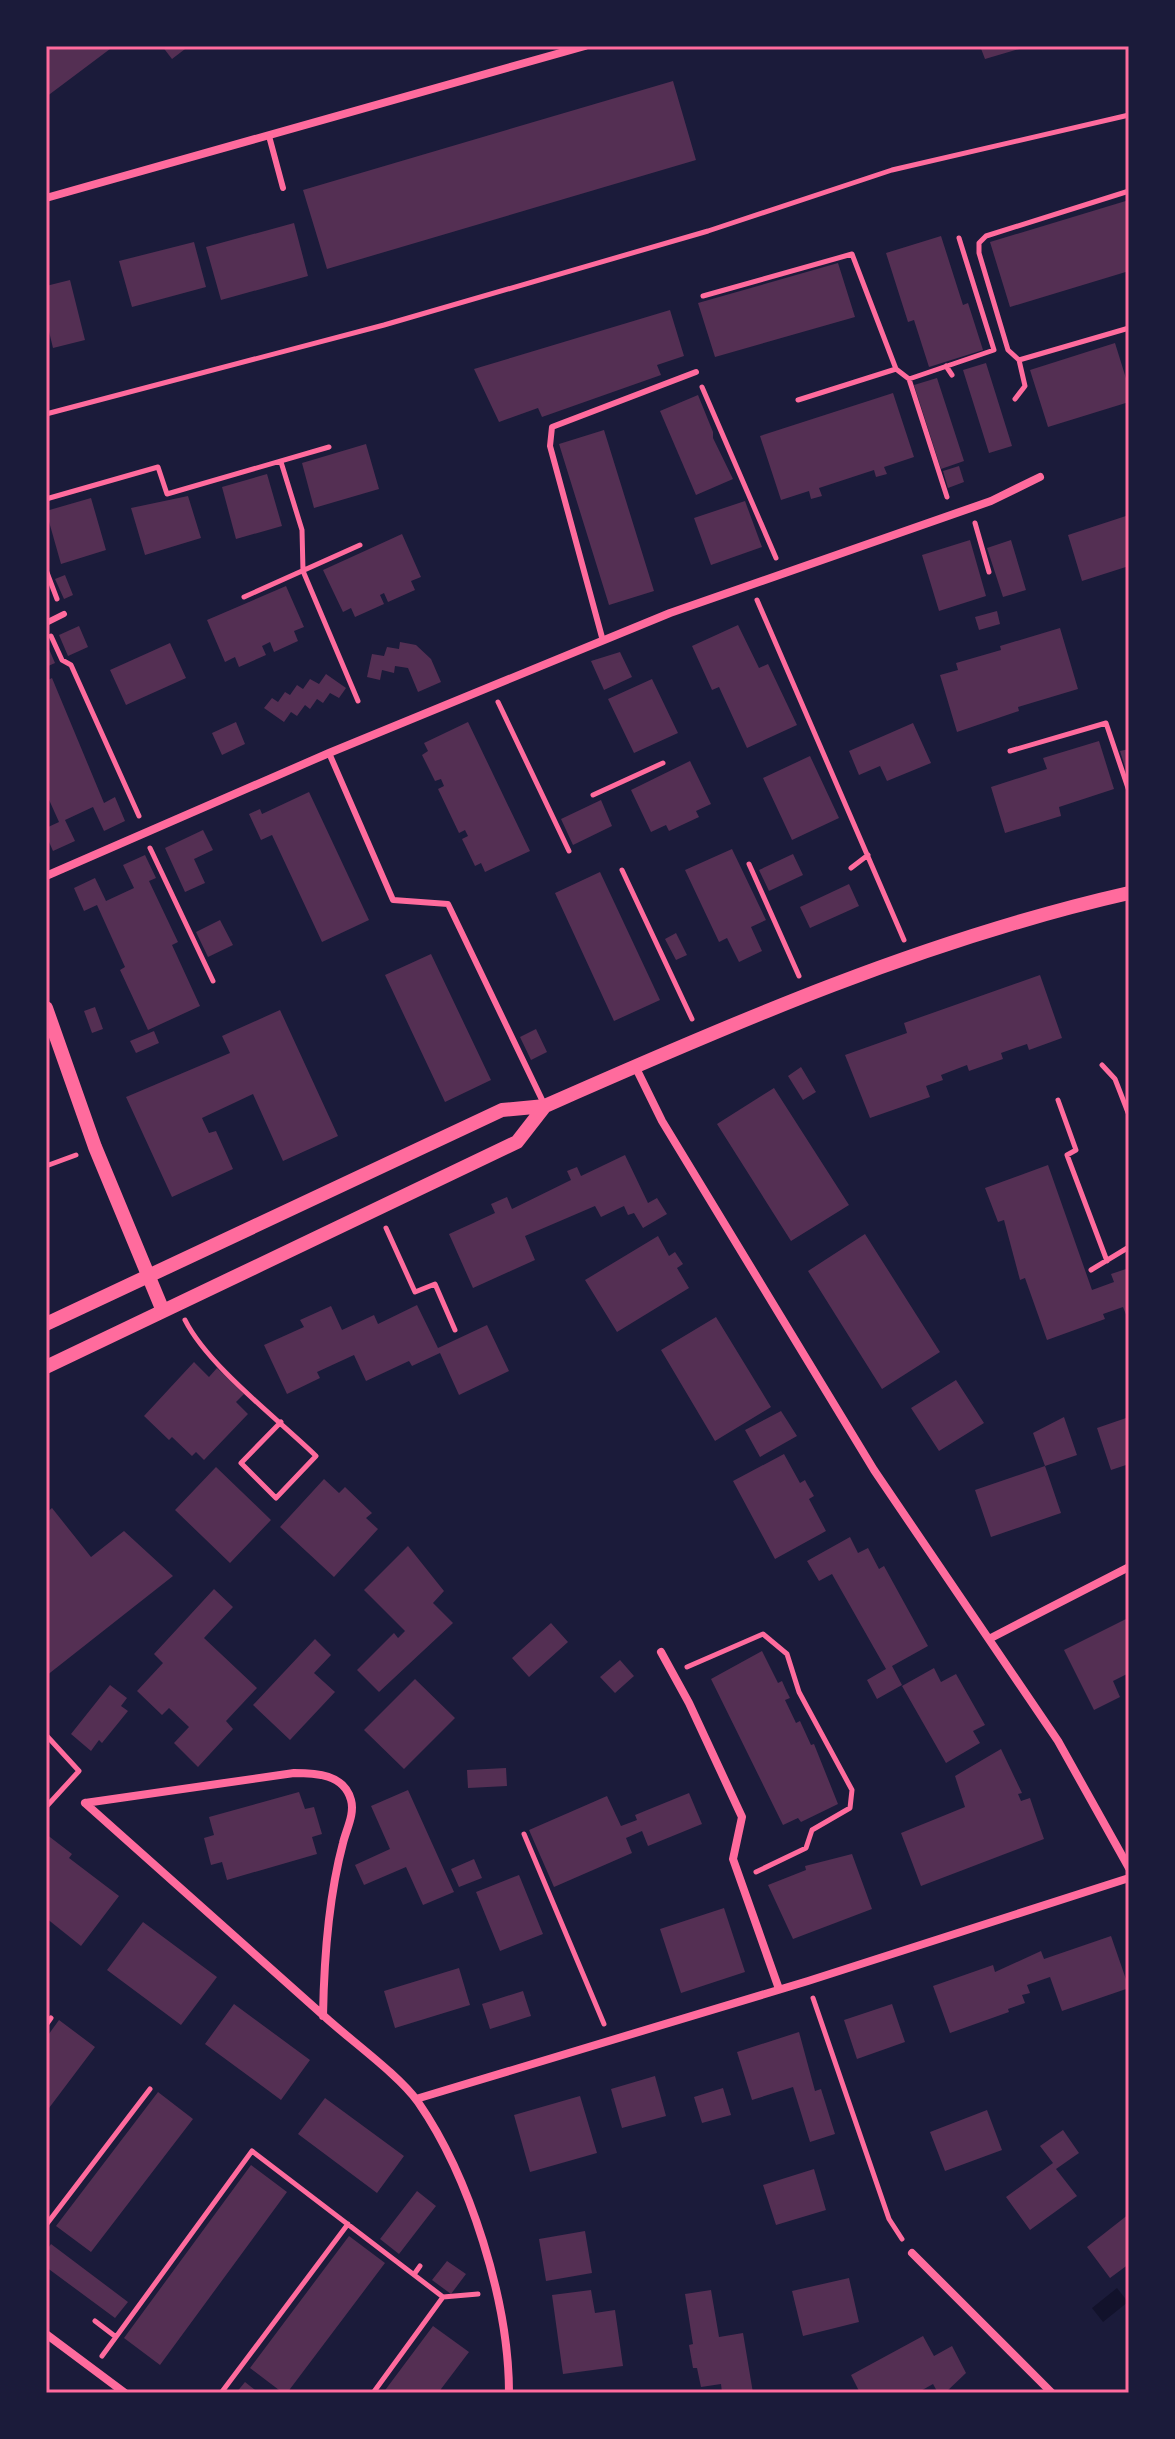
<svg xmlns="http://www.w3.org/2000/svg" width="1175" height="2439" font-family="'Titillium Web',sans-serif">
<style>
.water{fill:#12122b}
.building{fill:#542f53}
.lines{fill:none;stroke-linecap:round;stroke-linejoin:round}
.path{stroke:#ff6b9d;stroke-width:5}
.service{stroke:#ff6b9d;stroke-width:6}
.minor{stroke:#ff6b9d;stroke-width:8}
.tertiary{stroke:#ff6b9d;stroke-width:14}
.neatline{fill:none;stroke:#ff6b9d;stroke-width:3}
</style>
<rect width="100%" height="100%" fill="#1b1b3a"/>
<path class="water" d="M1117,2288L1128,2302L1103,2322L1092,2308Z"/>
<path class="building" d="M46,46H114L46,97Z
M162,46H189L172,59Z
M980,46H1026V47L985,59Z
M673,81L696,160L327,269L303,190Z
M1129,200V271L1010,307L990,242Z
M294,223L308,276L221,300L206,247Z
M941,236L963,305L968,303L983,350L929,367L914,320L908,322L886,253Z
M194,242L206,287L132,307L119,261Z
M838,263L855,317L715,357L698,303Z
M70,280L85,340L53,348L46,319V286Z
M670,310L684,356L657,365L661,375L542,417L538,408L499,422L474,369Z
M1115,343L1129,388V402L1048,427L1030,370Z
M986,363L1012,446L989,453L963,370Z
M937,378L964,461L941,469L914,385Z
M893,393L914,457L884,467L887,474L876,477L874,470L819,488L822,496L811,499L809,491L781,500L760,436Z
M698,395L713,432V438L733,479L696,495L660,411Z
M604,430L654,591L609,605L559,444Z
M366,444L379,489L314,508L302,463Z
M959,466L964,482L948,488L943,471Z
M267,474L282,526L236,539L222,487Z
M188,496L201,538L145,555L131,508Z
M91,498L106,550L61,564L46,511Z
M745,501L762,547L711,565L694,518Z
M1129,515V566L1082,581L1068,535Z
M402,534L421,577L411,581L415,590L388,602L384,593L380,595L384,604L355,617L351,608L343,612L323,570Z
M970,540L986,596L939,611L922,555Z
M1011,540L1026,590L1003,597L987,548Z
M65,575L73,595L64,599L55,579Z
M286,586L304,627L294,631L298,641L274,652L270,642L262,646L266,655L239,667L235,657L225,662L207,620Z
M997,611L1000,624L979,630L975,617Z
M738,625L759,668L768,664L797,725L747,748L719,687L712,690L692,646Z
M79,626L88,647L68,656L59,635Z
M1060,628L1078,689L1018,707L1019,711L957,732L940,675L958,670L956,663L1001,650L1000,646Z
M46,642L55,663L46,667Z
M400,642L416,645L431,659L441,682L418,692L408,668L395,666L394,673L382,670L380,680L367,677L372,654L384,656L387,647L399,649Z
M170,643L186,678L126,705L110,670Z
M620,652L632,677L604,690L591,661Z
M326,674L346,688L339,698L330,693L323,703L317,699L310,709L305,705L297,716L291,712L284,722L264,708L272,698L278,702L285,692L290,695L297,685L303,689L310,679L319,684Z
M52,678L104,803L115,797L125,821L104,831L93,807L65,820L75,841L53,851L46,835V828L59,822L46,793V681Z
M652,679L678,733L634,753L608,699Z
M236,722L245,744L222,755L212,733Z
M468,722L530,851L485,872L481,863L475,866L462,839L468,836L465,830L459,833L438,789L444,786L441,779L435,781L422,755L428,751L424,743Z
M913,723L931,763L887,781L880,766L859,775L849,751Z
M1099,741L1114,789L1059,807L1061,816L1005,833L991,787L1047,769L1043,758Z
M1129,749V777H1128L1120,751Z
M810,756L839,818L792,840L763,778Z
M690,761L711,804L696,811L699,817L669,831L666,825L651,832L631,790Z
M309,792L369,920L322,942L272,835L261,840L249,814L260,809L262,814Z
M601,800L612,826L573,845L561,819Z
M203,830L213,850L194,859L205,883L185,892L165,848Z
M732,849L766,920L751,927L762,951L739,962L727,938L719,942L685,870Z
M793,854L803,875L769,891L759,870Z
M145,855L156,878L149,881L178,942L172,945L200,1006L148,1030L120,970L125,967L97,905L84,911L74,888L95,878L106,901L134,888L123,865Z
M600,872L660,1000L614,1021L555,893Z
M849,884L859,906L810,928L800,907Z
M220,920L233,945L208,957L196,932Z
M676,933L687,955L676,960L665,939Z
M431,954L491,1080L445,1102L385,975Z
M1040,975L1062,1038L1029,1050L1027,1044L1001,1053L1003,1059L969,1071L967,1065L941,1075L943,1080L926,1086L930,1097L870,1118L845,1055L907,1033L904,1023Z
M95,1007L103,1029L92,1033L84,1011Z
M280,1010L338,1136L283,1161L253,1094L202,1118L209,1133L216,1131L233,1169L172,1197L126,1097L230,1053L222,1036Z
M536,1029L547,1052L531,1060L520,1037Z
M154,1031L159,1043L136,1053L130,1041Z
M801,1067L816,1092L803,1100L788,1076Z
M774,1088L849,1205L791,1241L717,1124Z
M625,1155L648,1203L657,1198L667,1214L643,1228L634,1213L628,1215L624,1206L601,1217L595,1206L525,1236L535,1260L473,1288L449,1234L495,1213L491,1204L507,1197L512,1209L571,1180L567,1171L577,1167L581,1176Z
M1048,1165L1092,1290L1114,1282L1111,1274L1129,1268V1322L1123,1307L1103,1314L1105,1319L1047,1340L1025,1278L1020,1280L1004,1220L998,1222L985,1188Z
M865,1234L940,1352L882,1389L808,1271Z
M658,1236L669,1256L675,1252L683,1264L677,1268L689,1288L617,1332L585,1280Z
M417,1305L438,1348L487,1325L509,1371L459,1395L440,1353L412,1366L409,1361L366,1381L354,1355L317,1372L320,1378L287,1394L264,1345L304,1327L300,1320L331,1306L342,1330L374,1315L378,1324Z
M716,1317L771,1407L715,1441L661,1350Z
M194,1362L209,1377L217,1368L244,1394L236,1402L248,1414L204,1460L196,1452L192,1456L172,1437L169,1440L144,1416Z
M956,1380L984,1423L939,1451L911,1408Z
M781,1411L797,1436L760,1457L745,1430Z
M1064,1417L1077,1455L1045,1466L1033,1433Z
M1129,1417V1464L1111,1470L1097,1428Z
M784,1454L800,1483L805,1480L807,1484L814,1496L809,1499L826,1531L775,1559L733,1481Z
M1045,1466L1061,1513L991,1537L975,1490Z
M216,1467L271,1520L230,1563L175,1510Z
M324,1479L339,1493L345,1487L372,1513L366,1518L378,1529L334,1577L280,1527Z
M52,1508L91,1557L124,1531L173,1576L46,1676V1513Z
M850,1537L858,1553L868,1548L879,1569L884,1566L928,1646L892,1666L902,1685L877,1699L867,1680L886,1669L832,1574L819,1581L807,1561Z
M408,1546L444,1591L433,1603L453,1623L379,1692L357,1670L394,1633L398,1638L405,1631L364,1590Z
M214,1589L233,1607L204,1638L257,1688L226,1721L233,1729L198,1767L174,1743L189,1727L169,1708L162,1715L137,1691L163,1663L154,1654Z
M1126,1619L1129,1673L1113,1681L1120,1697L1094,1710L1064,1650Z
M551,1623L568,1642L529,1677L512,1658Z
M315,1639L331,1655L314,1673L335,1692L290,1740L253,1705Z
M762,1651L778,1683L782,1681L786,1690L790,1698L785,1700L796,1723L800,1721L811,1745L814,1744L838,1804L801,1822L798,1818L783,1825L711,1679Z
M620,1660L634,1676L615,1693L600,1677Z
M934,1668L941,1682L956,1674L985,1725L973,1731L980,1743L946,1763L902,1686Z
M415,1679L455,1718L404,1769L364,1730Z
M110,1685L127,1698L121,1706L128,1711L102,1743L99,1740L91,1751L71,1734Z
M1001,1749L1022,1793L1018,1794L1021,1801L1030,1798L1044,1839L921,1886L901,1833L965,1807L955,1776Z
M506,1768L507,1786L468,1788L467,1770Z
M408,1790L454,1892L423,1905L406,1867L364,1885L355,1865L390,1849L371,1806Z
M299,1792L305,1809L314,1807L322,1834L312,1837L317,1854L227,1880L222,1862L211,1865L204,1838L214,1835L209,1817Z
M689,1793L702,1824L648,1846L642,1831L626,1838L632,1853L554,1887L529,1830L607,1796L621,1826L637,1820L635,1815Z
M46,1834L72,1854L69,1858L119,1896L81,1946L46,1918Z
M852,1854L872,1909L793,1939L768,1885L806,1870L805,1866Z
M474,1859L482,1878L459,1887L451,1869Z
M519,1875L543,1934L500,1951L476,1892Z
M724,1908L745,1972L681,1993L660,1929Z
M143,1922L217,1977L181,2025L107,1970Z
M1111,1936L1129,1988L1062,2011L1050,1977L1027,1985L1030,1993L1022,1995L1025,2003L1008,2009L1009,2012L950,2033L933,1986L993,1965L995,1972L1041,1951L1044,1959Z
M459,1968L470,2005L395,2028L384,1991Z
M523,1991L531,2016L490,2029L482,2004Z
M234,2004L310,2060L281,2100L205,2044Z
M892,2004L905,2042L857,2059L844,2020Z
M59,2020L95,2047L46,2112V2038Z
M799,2032L815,2091L821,2089L835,2134L810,2142L793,2087L752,2100L737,2052Z
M655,2076L666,2116L622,2128L611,2089Z
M723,2088L731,2115L702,2123L694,2097Z
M158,2092L193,2119L91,2252L56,2226Z
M580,2096L597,2153L530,2172L514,2115Z
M325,2098L404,2156L377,2193L298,2134Z
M987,2110L1002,2150L945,2171L930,2132Z
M1063,2130L1079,2153L1056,2169L1077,2196L1030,2230L1006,2197L1053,2163L1040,2146Z
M251,2165L287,2192L160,2365L124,2338Z
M814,2169L826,2210L776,2225L763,2185Z
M417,2191L436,2206L399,2254L380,2239Z
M1129,2214V2264L1110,2278L1087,2247Z
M585,2231L592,2273L546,2281L539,2239Z
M349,2236L385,2263L287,2393H283L250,2368Z
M51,2244L128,2302L115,2318L46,2267V2251Z
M447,2261L466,2274L451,2294L432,2280Z
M849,2278L859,2322L803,2336L792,2291Z
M591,2290L595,2313L615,2310L623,2366L563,2374L552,2295Z
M711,2290L719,2337L743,2333L753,2393H722L721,2384L701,2387L697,2368H693L689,2345L693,2344L685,2294Z
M433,2326L469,2352L438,2393H383Z
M923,2336L934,2356L952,2346L966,2373L945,2393H938L933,2384L917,2393H860L851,2375Z
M245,2382L259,2393H236Z"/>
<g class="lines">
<path class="path" d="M703,296L852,254L896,369
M1019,360L1129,328
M946,366L952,375
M909,379L994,350L959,238
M702,387L776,558
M1015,399L1025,386L1019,360L1008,350L979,253V243L986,236L1129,191
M798,400L896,369L909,379L947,497
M46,414L384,325L708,231L892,170L1129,115
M281,462L302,530L303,571L358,701
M46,499L158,467L167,494L329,447
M975,523L989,572
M46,570L57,599
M244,597L360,545
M757,600L904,940
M51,636L62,660L71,665L139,816
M498,702L569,851
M1010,751L1106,723L1129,791
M593,795L663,763
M150,848L213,981
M749,864L799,976
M851,868L868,855
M622,870L692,1019
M1102,1065L1115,1079L1129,1115
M1058,1100L1076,1150L1067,1155L1107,1261
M46,1166L76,1155
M386,1228L415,1292L435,1284L455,1330
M1091,1270L1129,1247
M185,1320C208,1366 278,1419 316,1456L276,1498L241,1463L281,1422
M687,1667L763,1634L787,1654L799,1692L852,1790L850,1808L812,1830L806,1848L756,1872
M46,1735L79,1771L46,1807
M524,1834L604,2024
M813,1998L889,2219L902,2239
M46,2025L51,2018
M46,2225L150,2089
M415,2273L420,2266
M95,2321L116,2337
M102,2356L252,2151L443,2297
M221,2393L348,2224
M373,2393L443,2297L478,2294"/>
<path class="service" d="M269,136L283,188
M46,623L64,614
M603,641L550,446L552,427L696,372
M329,753L393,900L448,904L545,1106"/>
<path class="minor" d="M46,198L585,46
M46,876L329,753L670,613L991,501L1040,477
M635,1066L662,1121L874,1470L1058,1741L1129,1868
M989,1639L1129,1567
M661,1652L689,1703L742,1817L733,1859L779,1989
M85,1803C164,1874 244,1945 324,2016C350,2040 399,2075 418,2102C470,2177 509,2302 509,2393
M85,1803L294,1773C316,1773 344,1774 351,1800C355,1814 346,1830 343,1843C328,1899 324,1958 323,2016
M416,2099L808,1981L1129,1878
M912,2253L1052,2393
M46,2334L125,2393"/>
<path class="tertiary" d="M46,1008L95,1147L163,1311
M46,1324L502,1110L545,1106C735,1022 926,939 1129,893
M46,1367L517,1142L545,1106"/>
</g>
<rect width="1175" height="2439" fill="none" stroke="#1b1b3a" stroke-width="96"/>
<rect x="48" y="48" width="1079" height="2343" class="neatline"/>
</svg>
